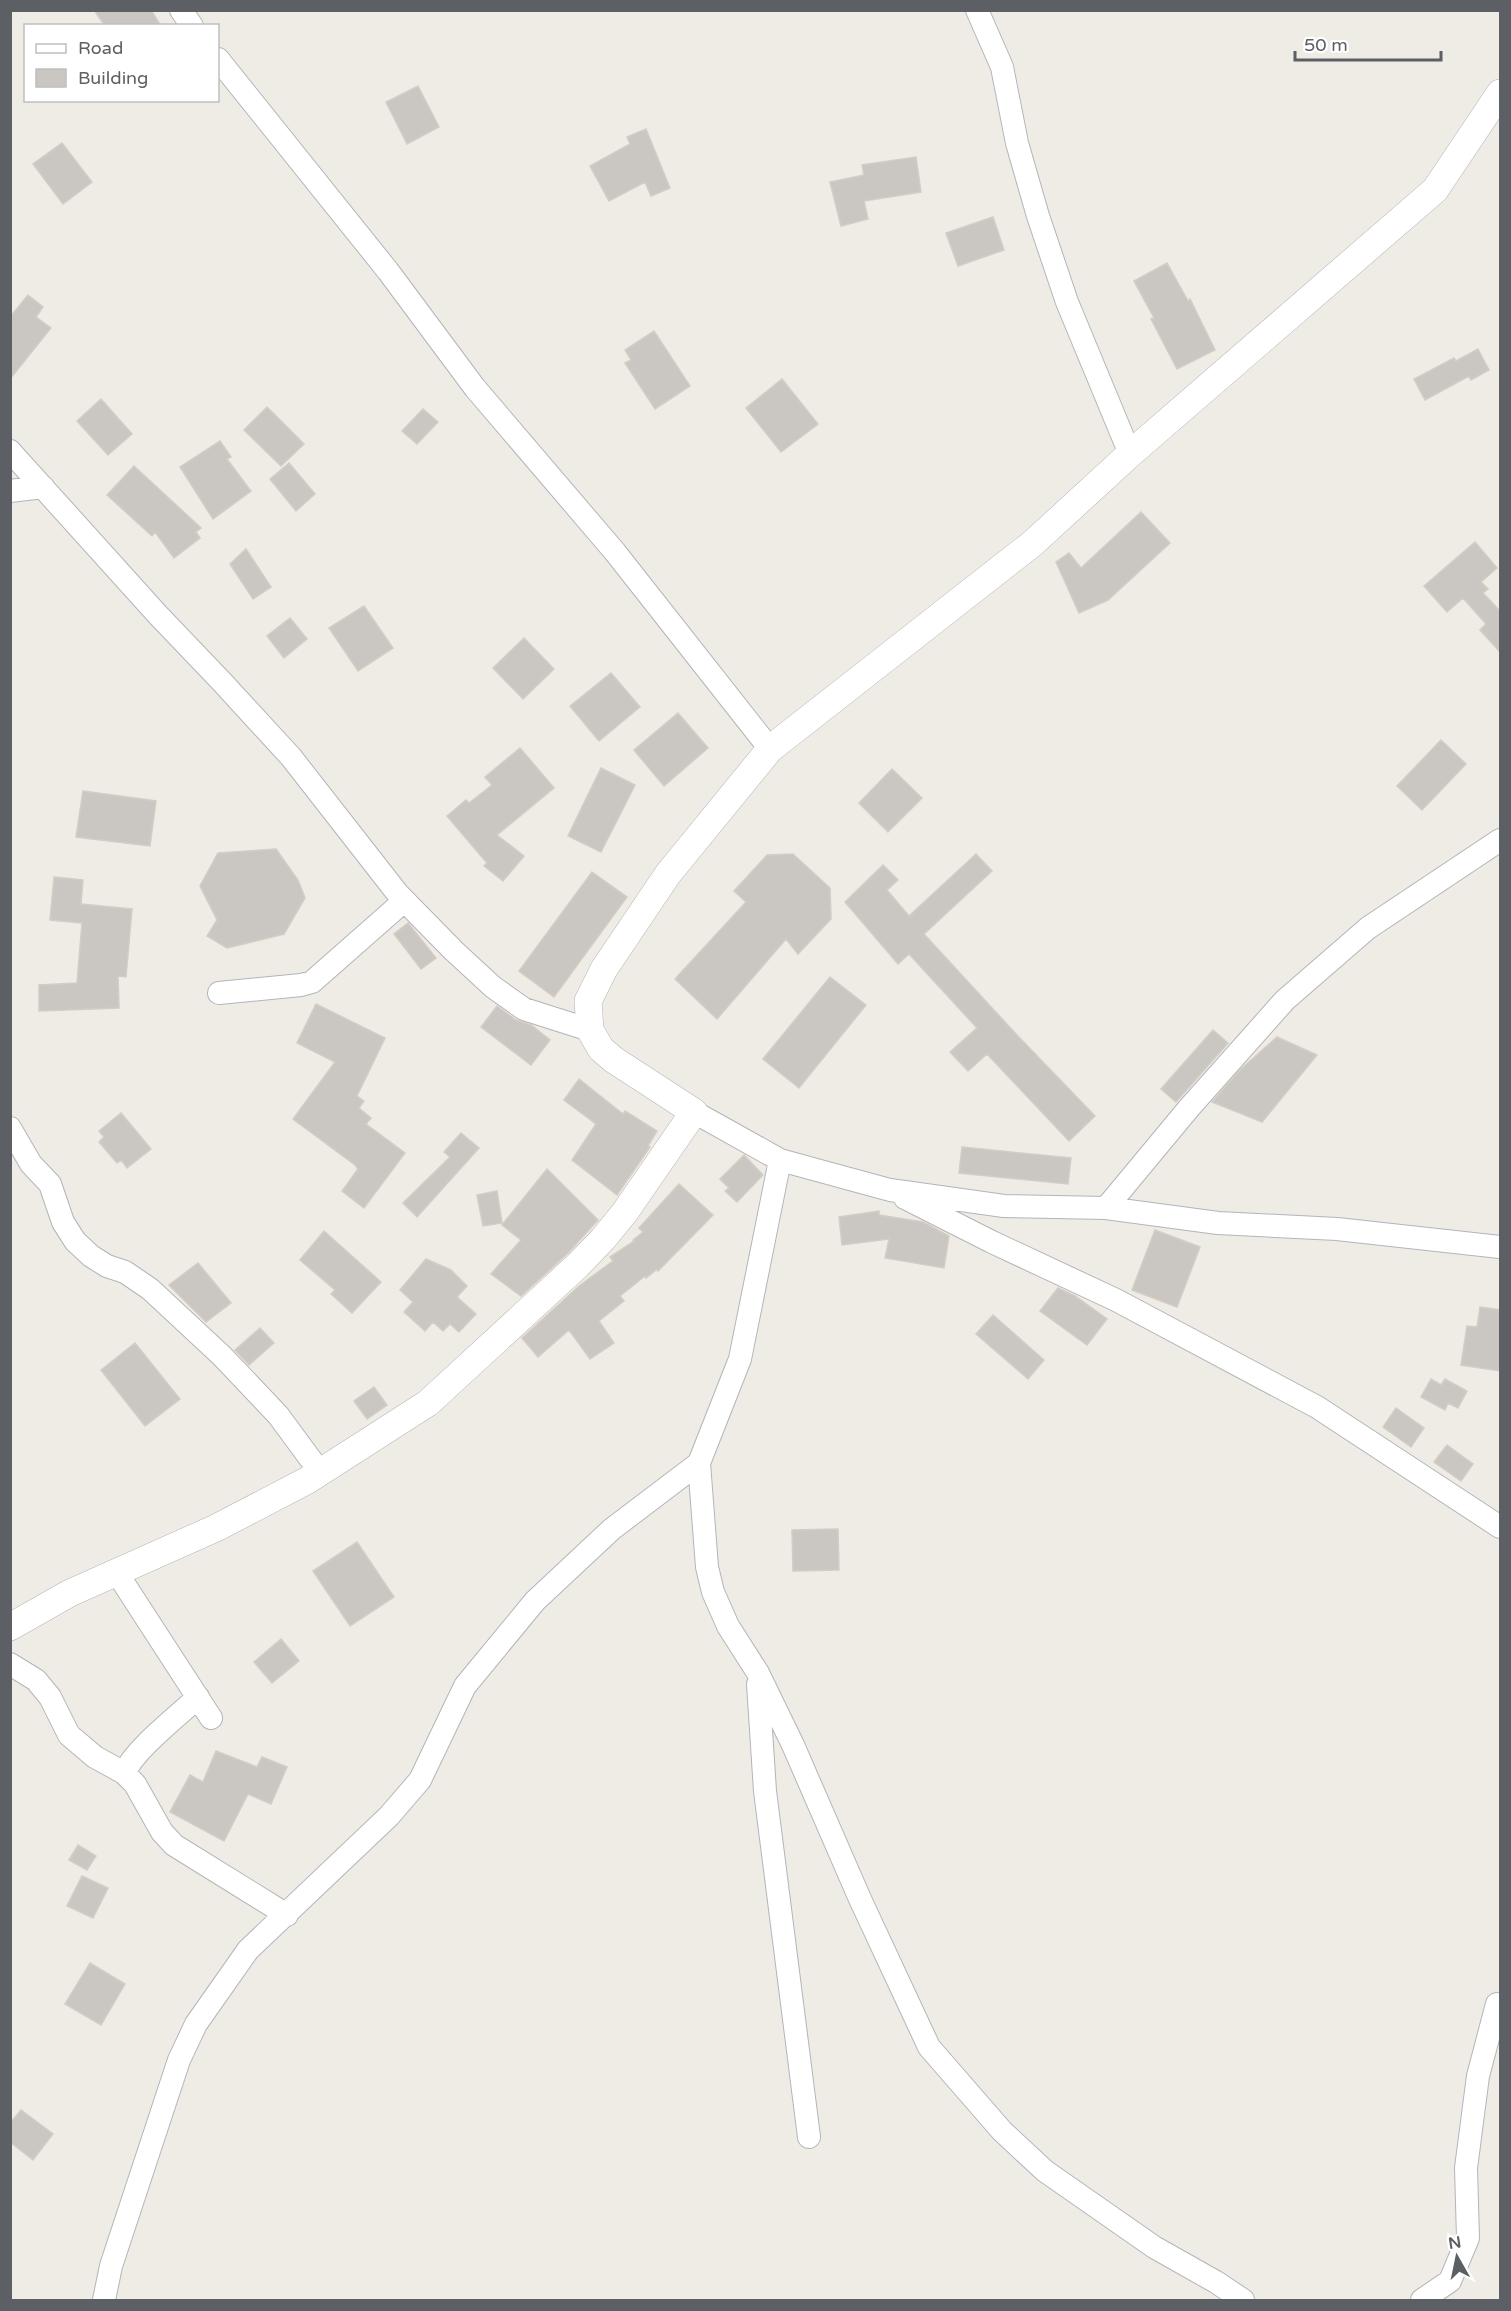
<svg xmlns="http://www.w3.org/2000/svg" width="1511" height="2311" font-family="'Varela Round',sans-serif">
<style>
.building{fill:#cac6c2;stroke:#d3cdc3;stroke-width:1.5}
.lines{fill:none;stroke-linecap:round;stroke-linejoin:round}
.minor-casing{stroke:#b2b5b9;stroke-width:24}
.tertiary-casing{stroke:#b2b5b9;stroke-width:28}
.minor{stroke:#fff;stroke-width:22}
.tertiary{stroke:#fff;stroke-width:27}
</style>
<rect width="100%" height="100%" fill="#eeece5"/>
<path class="building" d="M94,10H151L161,26H105Z
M418,86L439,127L407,144L386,102Z
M646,129L670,188L651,196L645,182L609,201L590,166L630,144L627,137Z
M62,143L92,182L63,204L33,164Z
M916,157L921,192L864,201L868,219L841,226L830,182L864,175L862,165Z
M993,217L1004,250L958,266L946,233Z
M1167,263L1188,301L1190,299L1215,350L1177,369L1151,319L1154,318L1134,281Z
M28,295L43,307L36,317L51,328L10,379V317Z
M654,331L690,386L655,409L625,363L631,360L625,350Z
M1478,349L1489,370L1471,380L1469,376L1425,400L1414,379L1454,358L1456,361Z
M782,379L818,424L781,452L746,408Z
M101,399L132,434L108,455L77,421Z
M267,407L304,444L281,466L244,430Z
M423,409L438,422L417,444L402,431Z
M220,441L231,457L227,459L251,491L213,519L180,467Z
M289,463L315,494L296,511L270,479Z
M134,466L201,528L196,532L200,538L174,558L155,532L152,536L107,495Z
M1141,512L1170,543L1108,600L1079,613L1056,562L1069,553L1081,568Z
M1475,542L1497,568L1481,582L1488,589L1483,593L1500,611V652L1480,630L1486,624L1463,598L1447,612L1424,586Z
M246,549L271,587L253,599L230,564Z
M364,606L393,648L358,671L329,628Z
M290,618L307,639L284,658L267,636Z
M524,638L554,669L523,699L493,668Z
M611,673L640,707L599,741L570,706Z
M678,713L708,748L664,786L634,750Z
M1441,740L1466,764L1422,810L1397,786Z
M520,748L554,788L497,835L524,856L503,881L484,866L487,863L447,816L466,800L469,803L492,785L485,777Z
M601,768L635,785L601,852L568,836Z
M892,769L922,798L888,832L859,803Z
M83,791L156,801L150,846L76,837Z
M276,849L298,880L305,898L284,934L227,948L207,936L217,920L200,886L218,853Z
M793,854L830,888L831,919L798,954L786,939L717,1019L675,979L746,902L734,891L767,855Z
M976,854L992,871L924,934L1016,1034L1095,1116L1069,1141L987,1054L968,1071L950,1052L977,1028L909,954L898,964L845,902L883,865L898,880L887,890L909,916Z
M592,872L627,897L554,997L519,971Z
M54,877L83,880L81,904L132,909L126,977L118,976L119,1008L39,1011V985L77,983L82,923L50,920Z
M408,923L436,958L421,969L394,934Z
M830,977L866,1005L799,1088L763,1059Z
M316,1004L385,1038L357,1096L364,1101L359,1108L371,1118L366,1124L405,1153L364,1208L342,1191L358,1169L355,1165L293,1119L335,1062L297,1043Z
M497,1006L516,1020L531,1025L550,1040L531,1065L481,1027Z
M1213,1030L1228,1043L1176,1102L1161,1089Z
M1277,1037L1317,1055L1262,1122L1212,1102L1241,1069Z
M579,1079L623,1114L625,1111L657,1131L648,1146L650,1147L617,1195L572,1160L596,1124L564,1100Z
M121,1113L151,1149L127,1168L121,1160L117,1163L99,1142L104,1137L99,1131Z
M461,1133L479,1148L417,1217L403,1203L450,1157L444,1152Z
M962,1147L1071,1158L1068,1184L959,1173Z
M744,1155L763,1175L737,1202L725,1191L729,1188L720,1179Z
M547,1169L598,1220L567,1254L521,1296L491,1274L521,1240L502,1225Z
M679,1184L713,1215L658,1271L657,1269L646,1278L645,1276L620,1296L624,1301L599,1321L614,1343L590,1359L569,1330L538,1357L522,1338L579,1286L613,1261L610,1257L634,1241L633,1240L643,1232L639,1228Z
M497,1191L502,1223L483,1226L477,1195Z
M879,1211V1215L923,1222L949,1236L944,1268L885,1258L889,1239L842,1245L839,1217Z
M1155,1230L1200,1247L1177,1307L1132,1290Z
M324,1231L381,1282L352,1313L331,1294L335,1290L300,1260Z
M426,1259L451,1270L467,1286L457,1297L476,1314L459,1332L450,1324L443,1331L433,1322L425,1331L404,1312L413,1302L400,1290Z
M198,1263L231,1303L206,1322L169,1285Z
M1058,1288L1075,1296L1107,1319L1087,1345L1040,1311Z
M1480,1307L1500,1310V1371L1461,1365L1467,1326L1477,1327Z
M993,1315L1044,1360L1028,1379L976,1334Z
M260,1328L274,1343L249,1365L235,1350Z
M135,1343L180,1399L145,1426L101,1370Z
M1431,1379L1441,1385L1445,1379L1467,1391L1458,1408L1448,1403L1445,1410L1421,1397Z
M374,1387L387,1405L367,1419L354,1401Z
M1396,1408L1424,1428L1411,1447L1383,1427Z
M1447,1445L1473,1464L1461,1481L1434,1462Z
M838,1529L839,1570L793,1571L792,1530Z
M357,1542L394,1597L350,1626L313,1571Z
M281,1639L299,1661L272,1683L254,1662Z
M216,1751L257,1767L262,1757L287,1767L271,1804L248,1794L224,1841L170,1812L190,1775L203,1782Z
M78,1845L96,1856L87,1870L69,1860Z
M82,1876L108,1888L93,1918L67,1906Z
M90,1963L125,1984L101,2025L65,2004Z
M21,2110L53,2134L33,2160L10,2142V2123Z"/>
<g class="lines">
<g class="minor-casing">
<path id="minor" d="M181,10L192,26
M977,10L1002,67L1017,143L1038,216L1067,302L1130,454
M218,59L388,271L475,388L615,552L770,749
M10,451L158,615L223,683L291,757L398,894L454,951L493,987L524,1009L590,1030
M10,491L43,487
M219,993L301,985L312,982L404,901
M694,1112L780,1160L890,1190L1004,1206L1106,1208L1218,1223L1337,1229L1500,1247
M10,1128L31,1164L50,1184L63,1222L75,1241L91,1256L107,1266L125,1272L150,1289L222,1356L278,1415L320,1472
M780,1160L740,1359L699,1463L707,1567L713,1592L728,1626L758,1673L793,1745L860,1899L929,2047L1002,2131L1045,2171L1154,2247L1216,2282L1243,2300
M905,1198L992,1242L1116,1300L1317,1407L1500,1527
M1106,1208L1189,1108L1285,1000L1368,928L1500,840
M117,1573L211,1718
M10,1664L36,1680L50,1697L69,1735L95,1757L124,1773L135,1784L162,1832L174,1845L287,1915
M758,1684L765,1791L809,2137
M124,1773C136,1748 177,1717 198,1697
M104,2300L111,2266L179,2060L196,2024L248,1950L389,1816L420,1780L465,1686L535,1601L612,1529L699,1463
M1422,2300L1450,2281L1468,2238L1466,2168L1478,2076L1497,2004"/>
</g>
<g class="tertiary-casing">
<path id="tertiary" d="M10,1627L70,1593L216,1528L308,1480L428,1403L578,1265L603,1239L625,1212L694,1112L614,1060L601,1049L590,1030L588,1001L604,969L668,874L770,749L1033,543L1130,454L1435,190L1500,93"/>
</g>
<use href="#minor" class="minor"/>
<use href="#tertiary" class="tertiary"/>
</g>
<rect width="1511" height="2311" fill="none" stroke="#5c6064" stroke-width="24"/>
<rect x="24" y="24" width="195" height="78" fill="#ffffff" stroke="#bebfc1" stroke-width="1.5"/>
<rect x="36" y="44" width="30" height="9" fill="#ffffff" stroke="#bebfc1" stroke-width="1.5"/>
<text x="78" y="54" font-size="18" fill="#5c6064">Road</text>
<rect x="36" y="69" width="30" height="18" fill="#cac6c2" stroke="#bebfc1" stroke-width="1.5"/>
<text x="78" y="84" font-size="18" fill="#5c6064">Building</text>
<g transform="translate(1457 2257) rotate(351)" stroke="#ffffff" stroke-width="4.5" paint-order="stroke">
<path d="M0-4.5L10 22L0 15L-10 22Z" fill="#5c6064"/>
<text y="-9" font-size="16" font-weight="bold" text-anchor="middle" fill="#5c6064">N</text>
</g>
<path d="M1295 51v9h146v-9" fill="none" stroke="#5c6064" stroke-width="3"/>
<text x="1304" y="51" font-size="18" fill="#5c6064" stroke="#ffffff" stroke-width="4.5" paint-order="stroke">50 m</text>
</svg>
